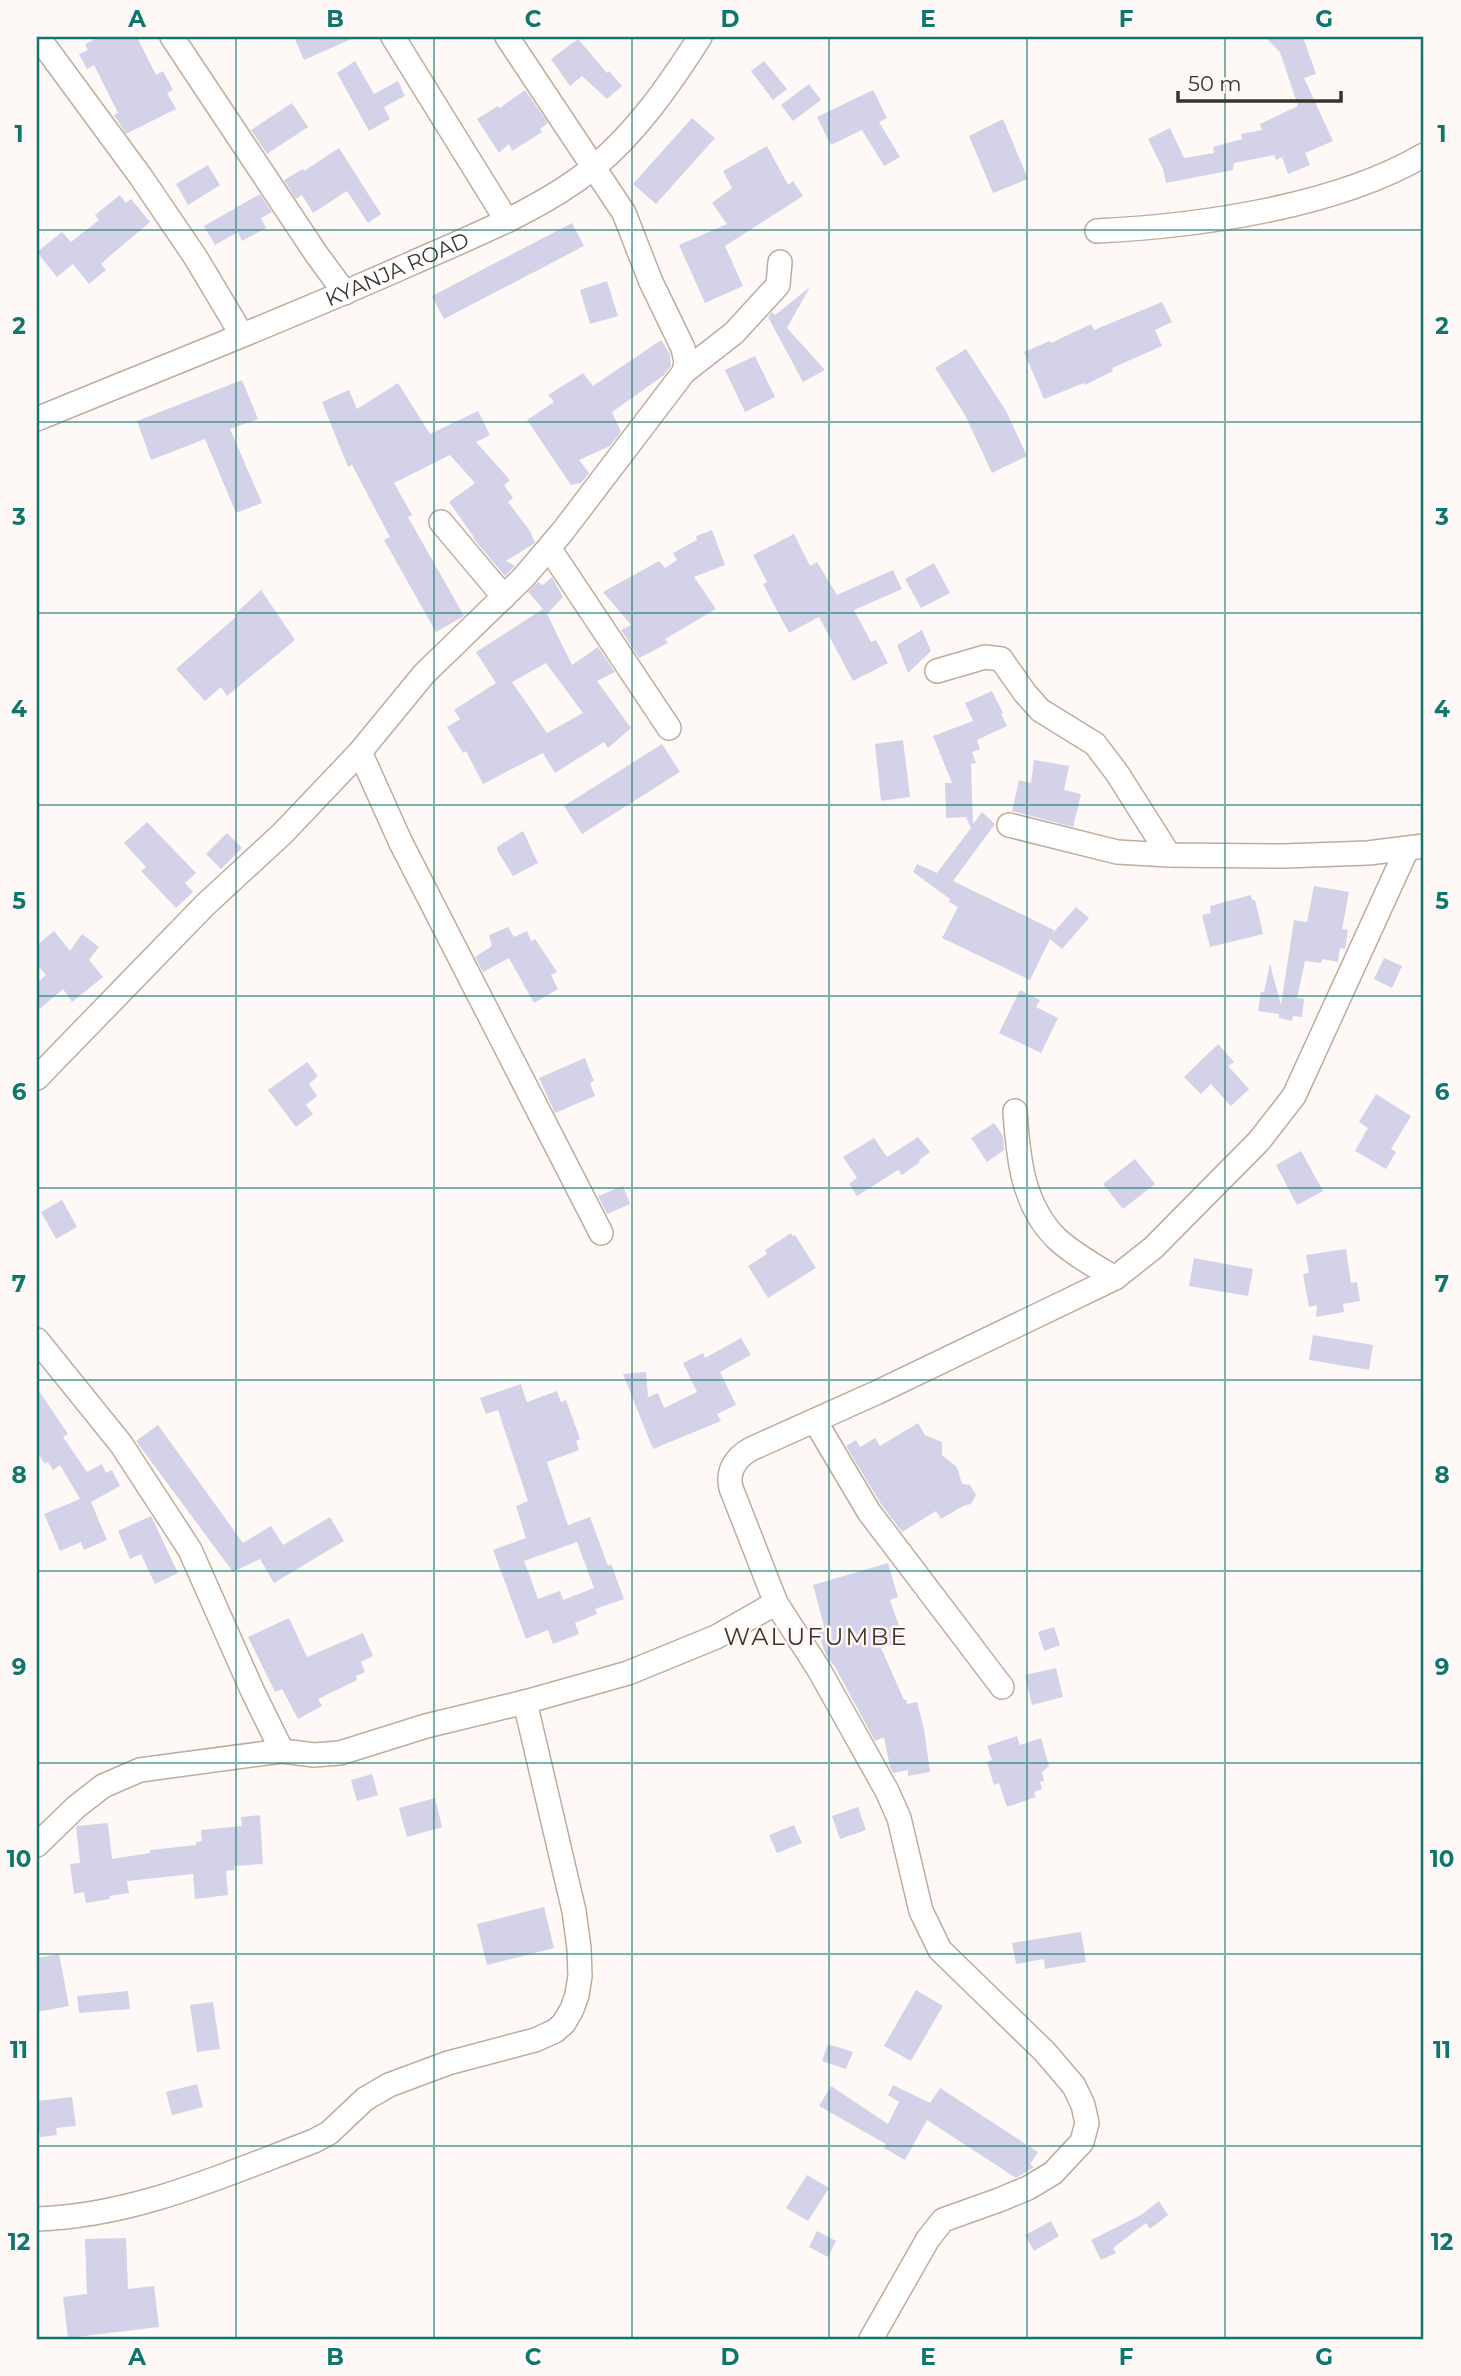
<svg xmlns="http://www.w3.org/2000/svg" width="1461" height="2376" font-family="Montserrat,sans-serif">
<style>
.building{fill:#d3d2e9;fill-rule:evenodd}
.lines{fill:none;stroke-linecap:round;stroke-linejoin:round}
.minor-casing{stroke:#c0ac9c;stroke-width:26}
.minor{stroke:#fff;stroke-width:23}
.grid{fill:none;stroke:#0f766e;stroke-width:2;stroke-opacity:0.55}
.labels{text-anchor:middle;stroke-width:5;stroke-linejoin:round;paint-order:stroke}
.street-label{font-size:21px;fill:#3a322c;stroke:#fef9f6}
.quarter-label{font-size:24px;letter-spacing:2px;fill:#443427;stroke:#fef9f6}
.neatline{fill:none;stroke:#0f766e;stroke-width:2.5}
.grid-label{font-size:23px;text-anchor:middle;font-weight:bold;fill:#0f766e}
</style>
<rect width="100%" height="100%" fill="#fef9f6"/>
<path class="building" d="M100,37H137L156,75L163,71L173,90L167,93L176,109L126,134L114,115L118,113L94,65L87,69L79,54L88,50L85,44Z
M294,37H356L304,60Z
M1265,37H1303L1316,74L1304,78L1333,141L1305,153L1310,165L1288,174L1282,157L1276,160L1274,155L1234,163L1233,170L1166,183L1163,169L1148,139L1170,128L1184,158L1214,153L1213,147L1242,139L1241,134L1262,130L1260,124L1298,106L1280,52Z
M578,39L607,73L609,71L622,86L607,99L582,76L570,86L551,59Z
M355,61L374,94L398,81L405,96L384,107L390,119L369,131L337,73Z
M764,61L787,89L773,100L751,71Z
M809,84L821,100L793,121L781,105Z
M525,90L548,123L540,129L542,132L512,151L509,144L499,153L477,119L498,106L500,108Z
M873,90L887,118L879,122L900,157L884,166L862,130L831,145L817,117Z
M292,103L308,127L267,154L251,130Z
M692,118L715,138L656,204L633,184Z
M1003,119L1028,179L993,193L969,136Z
M767,146L788,185L793,181L803,196L725,246L743,286L705,303L679,245L727,224L712,203L732,188L723,171Z
M339,148L381,214L368,223L347,191L313,213L302,195L296,199L284,180L303,169L304,171Z
M208,165L220,185L188,205L176,184Z
M260,194L272,212L261,218L266,228L242,241L238,232L215,245L204,226Z
M120,195L126,203L131,199L150,222L111,255L101,264L106,270L89,284L73,264L57,277L37,252L62,232L71,242L99,220L95,215Z
M572,223L584,246L444,319L432,296Z
M607,281L618,316L590,324L580,290Z
M810,287L787,328L825,370L803,382L768,317L772,312L775,315Z
M1162,302L1172,322L1155,330L1162,346L1112,368L1113,371L1085,385L1084,383L1044,399L1024,352L1050,341L1051,343L1091,324L1094,330Z
M661,340L670,354L671,366L663,376L612,412L621,432L610,446L579,460L589,473L581,483L571,485L527,420L554,402L548,395L583,373L593,386Z
M966,349L1006,411L1027,456L992,473L965,415L935,368Z
M755,356L775,397L745,412L725,370Z
M242,380L258,419L230,429L262,503L236,513L205,439L151,460L137,421Z
M398,383L430,434L478,411L490,435L476,442L510,480L504,485L513,498L508,502L530,531L535,543L506,561L515,566L505,576L473,538L474,537L449,502L475,483L450,455L394,483L412,515L408,517L464,616L436,632L384,540L390,537L352,465L348,467L322,402L349,390L357,409Z
M712,530L725,565L694,577L716,609L665,639L668,643L639,658L621,630L631,625L603,592L659,561L665,568L677,560L673,553L697,540L696,536Z
M794,534L810,566L817,562L837,595L893,570L902,589L854,610L871,642L876,640L888,663L853,681L819,617L789,633L763,584L767,582L753,555Z
M934,563L950,593L921,608L905,579Z
M552,577L563,597L547,614L572,665L598,647L615,672L597,681L631,728L608,748L604,742L555,773L543,753L483,784L466,751L463,753L447,727L460,719L454,710L496,683L476,652L543,609L528,592L538,582L543,585ZM546,663L583,713L547,733L512,682Z
M261,590L295,640L227,696L221,687L205,701L176,669L237,616L235,614Z
M922,630L931,651L908,673L897,645Z
M992,691L1003,713L1001,714L1007,726L977,740L980,749L972,752L976,763L971,764L973,824L982,812L995,824L953,881L1054,930L1052,934L1076,907L1089,918L1062,949L1050,939L1030,980L942,938L958,907L949,902L950,899L913,872L917,864L937,873L971,828L966,817L946,818L945,783H952L933,736L973,721L965,703Z
M903,740L910,797L881,801L875,744Z
M662,744L680,772L582,834L564,806Z
M1034,760L1069,766L1064,790L1081,794L1073,827L1012,811L1019,780L1031,783Z
M147,822L196,873L185,883L193,892L176,908L141,871L146,867L124,843Z
M523,831L538,863L513,876L497,850V847Z
M227,833L242,848L221,869L206,854Z
M1314,886L1349,892L1342,929L1348,930L1345,949L1340,948L1338,962L1322,959L1321,963L1305,961L1297,998L1304,999L1302,1017L1293,1016L1292,1021L1279,1018V1014L1258,1011L1261,992H1264L1270,964L1281,1005L1294,920L1307,922Z
M1251,895L1252,900H1255L1263,934L1210,947L1202,915L1211,913L1210,906Z
M508,927L514,937L527,931L531,941L535,939L557,972L551,975L558,989L534,1003L509,958L483,972L475,957L492,946L489,935Z
M54,931L70,951L82,934L99,947L89,960L103,977L72,1002L63,989L37,1011V983L46,975L37,965V945Z
M1384,958L1402,966L1392,988L1374,979Z
M1020,990L1040,1000L1036,1007L1058,1018L1041,1053L999,1033Z
M1218,1044L1234,1062L1228,1066L1249,1089L1231,1106L1211,1084L1201,1094L1184,1077Z
M585,1058L594,1081L590,1083L595,1096L555,1113L539,1078Z
M307,1062L318,1076L309,1084L317,1096L306,1105L313,1114L296,1127L268,1090Z
M1376,1094L1411,1116L1391,1149L1396,1152L1386,1169L1355,1151L1368,1128L1359,1122Z
M994,1123L1003,1136L1004,1150L987,1162L971,1138Z
M918,1137L930,1152L919,1160L920,1162L902,1175L898,1170L857,1196L849,1184L857,1178L843,1157L874,1138L887,1157Z
M1301,1151L1323,1191L1297,1205L1276,1165Z
M1135,1159L1155,1184L1123,1209L1103,1184Z
M623,1186L630,1204L607,1214L598,1196Z
M62,1200L77,1227L56,1239L41,1212Z
M791,1233L793,1236L795,1235L816,1268L768,1298L748,1266L767,1254L765,1250Z
M1346,1249L1351,1283L1357,1282L1360,1301L1343,1304L1344,1312L1316,1317L1317,1305L1309,1307L1303,1274L1309,1273L1306,1255Z
M1194,1258L1253,1269L1248,1296L1189,1286Z
M1313,1335L1373,1345L1369,1370L1309,1360Z
M741,1338L751,1355L720,1372L736,1405L717,1414L721,1421L653,1449L623,1374L646,1372L648,1397L658,1393L664,1408L697,1392L683,1363L703,1353L705,1358Z
M521,1384L527,1402L557,1391L561,1402L566,1400L580,1439L576,1441L579,1450L547,1462L568,1525L590,1517L608,1566L611,1564L624,1599L595,1609L597,1614L575,1623L579,1634L553,1644L548,1630L526,1639L493,1550L526,1538L516,1506L528,1501L498,1410L486,1414L480,1398ZM577,1542L594,1588L563,1600L560,1591L538,1599L524,1561Z
M37,1388L68,1434L63,1437L87,1472L102,1464L106,1473L112,1470L120,1486L91,1502L107,1540L84,1550L81,1542L60,1551L44,1514L80,1499L60,1465L53,1470L48,1462L45,1464L37,1452Z
M918,1423L925,1435L942,1442V1455L957,1467L962,1484L970,1485L976,1495L971,1504L963,1506L941,1519L936,1511L902,1532L881,1504L846,1446L856,1440L860,1447L875,1438L880,1446Z
M158,1425L243,1543L271,1526L283,1545L330,1517L344,1541L274,1583L260,1559L233,1572L136,1441Z
M151,1516L178,1573L155,1584L141,1554L130,1559L118,1531Z
M888,1563L898,1597L890,1600L904,1640L881,1648L904,1700H906L907,1704L917,1702L924,1729L930,1772L908,1776V1770L893,1773L890,1767L884,1737L875,1741L834,1665H833L826,1655L818,1632L825,1630L813,1585Z
M289,1618L307,1657L363,1633L373,1656L361,1662L365,1672L356,1676L357,1680L318,1699L322,1706L298,1719L282,1689L275,1692L248,1637Z
M1054,1627L1060,1645L1044,1651L1038,1632Z
M1056,1668L1063,1697L1032,1705L1025,1675Z
M1017,1736L1020,1745L1041,1738L1049,1766L1042,1772L1044,1781L1040,1782L1042,1789L1034,1792L1036,1797L1007,1807L999,1783L994,1785L987,1762L992,1760L987,1746Z
M372,1774L378,1795L357,1801L351,1780Z
M435,1798L442,1827L407,1837L399,1808Z
M858,1807L866,1830L840,1839L832,1816Z
M260,1815L263,1864L234,1866L235,1870L226,1871L228,1895L195,1899L193,1874L127,1881L129,1893L109,1896L110,1899L86,1903L84,1892L74,1894L70,1864L80,1863L76,1826L108,1823L112,1859L150,1853V1850L196,1845V1842L202,1841L201,1830L242,1826L241,1817Z
M794,1825L802,1843L777,1853L769,1835Z
M544,1907L554,1948L487,1965L477,1924Z
M1081,1932L1086,1962L1045,1969L1044,1959L1016,1964L1012,1943Z
M59,1954L69,2006L37,2012V1958Z
M916,1990L943,2006L911,2061L884,2046Z
M128,1991L130,2009L79,2013L77,1996Z
M213,2002L220,2049L197,2052L190,2005Z
M828,2044L853,2052L846,2069L822,2061Z
M197,2084L203,2107L172,2115L166,2092Z
M893,2085L930,2103L940,2088L1038,2152L1030,2164L1034,2167L1016,2178L927,2120L905,2160L884,2148L886,2144L819,2106L831,2086L888,2124L899,2102L888,2095Z
M72,2097L76,2126L56,2128L57,2135L40,2137L39,2130L37,2131V2101Z
M807,2175L829,2188L808,2221L786,2208Z
M1159,2201L1168,2215L1150,2229L1146,2223L1113,2248L1116,2253L1101,2260L1091,2240L1141,2215Z
M1051,2221L1059,2236L1034,2251L1025,2235Z
M817,2231L836,2241L828,2257L809,2247Z
M126,2238L128,2289L154,2286L159,2327L68,2338L63,2297L87,2294L85,2239Z"/>
<g class="lines">
<g class="minor-casing">
<g id="minor">
<path d="M38,37L141,177L196,258L242,335"/>
<path d="M172,37L317,255L345,293"/>
<path d="M393,37L507,221"/>
<path d="M1097,231C1199,226 1335,207 1424,155"/>
<path d="M684,372L734,333L778,285L780,262"/>
<path id="s1" d="M37,419C161,368 287,319 410,264C473,236 539,211 593,168C637,132 670,84 700,37"/>
<path d="M441,522L504,597"/>
<path d="M549,548L669,728"/>
<path d="M937,671L985,657L1001,659L1025,693L1040,710L1095,744L1117,773L1169,855"/>
<path d="M360,752L401,843L601,1233"/>
<path d="M1009,825L1117,852L1169,855L1284,856L1368,853L1424,846"/>
<path d="M37,1078L205,905L283,833L360,752L424,674L524,577L563,531L684,372L686,362L683,348L651,282L624,213L507,37"/>
<path d="M1015,1111C1018,1156 1022,1204 1056,1238C1073,1254 1095,1266 1115,1278"/>
<path d="M37,1340L121,1444L190,1550L253,1692L282,1751"/>
<path d="M815,1421L869,1512L1002,1687"/>
<path d="M776,1603L818,1668L887,1791L899,1818L921,1911L940,1950L1045,2052L1074,2086L1083,2105L1087,2123L1082,2142L1053,2173L1028,2188L999,2200L943,2220L928,2239L871,2339"/>
<path d="M37,1845L76,1807L103,1786L140,1770L282,1751L314,1755L340,1753L426,1726L525,1702L628,1673L716,1637L776,1603L731,1488C727,1471 735,1458 751,1449L878,1392L1115,1278L1153,1248L1259,1141L1294,1096L1407,849"/>
<path d="M37,2219C135,2216 224,2175 314,2141L329,2133L365,2099L389,2085L448,2063L535,2040L555,2031L564,2023L572,2009L577,1995L580,1976L579,1948L574,1911L525,1702"/>
</g>
</g>
<use href="#minor" class="minor"/>
</g>
<path class="grid" d="M236,37V2339M434,37V2339M632,37V2339M829,37V2339M1027,37V2339M1225,37V2339M37,230H1424M37,422H1424M37,613H1424M37,805H1424M37,996H1424M37,1188H1424M37,1380H1424M37,1571H1424M37,1763H1424M37,1954H1424M37,2146H1424"/>
<g class="labels">
<g class="street-label">
<text dy="7" stroke="none"><textPath href="#s1" startOffset="390">KYANJA ROAD</textPath></text>
</g>
<g class="quarter-label">
<text x="816" y="1645">WALUFUMBE</text>
</g>
</g>
<rect width="1461" height="2376" fill="none" stroke="#fef9f6" stroke-width="77"/>
<path d="M1178 91v10h163v-10" fill="none" stroke="#3a322c" stroke-width="3.5"/>
<text x="1188" y="91" font-size="21" fill="#3a322c" stroke="#fef9f6" stroke-width="5" paint-order="stroke">50 m</text>
<rect x="38" y="38" width="1384" height="2300" class="neatline"/>
<g class="grid-label">
<text x="137" y="27">A</text>
<text x="335" y="27">B</text>
<text x="533" y="27">C</text>
<text x="730" y="27">D</text>
<text x="928" y="27">E</text>
<text x="1126" y="27">F</text>
<text x="1324" y="27">G</text>
<text x="19" y="142">1</text>
<text x="1442" y="142">1</text>
<text x="19" y="334">2</text>
<text x="1442" y="334">2</text>
<text x="19" y="525">3</text>
<text x="1442" y="525">3</text>
<text x="19" y="717">4</text>
<text x="1442" y="717">4</text>
<text x="19" y="909">5</text>
<text x="1442" y="909">5</text>
<text x="19" y="1100">6</text>
<text x="1442" y="1100">6</text>
<text x="19" y="1292">7</text>
<text x="1442" y="1292">7</text>
<text x="19" y="1483">8</text>
<text x="1442" y="1483">8</text>
<text x="19" y="1675">9</text>
<text x="1442" y="1675">9</text>
<text x="19" y="1867">10</text>
<text x="1442" y="1867">10</text>
<text x="19" y="2058">11</text>
<text x="1442" y="2058">11</text>
<text x="19" y="2250">12</text>
<text x="1442" y="2250">12</text>
<text x="137" y="2365">A</text>
<text x="335" y="2365">B</text>
<text x="533" y="2365">C</text>
<text x="730" y="2365">D</text>
<text x="928" y="2365">E</text>
<text x="1126" y="2365">F</text>
<text x="1324" y="2365">G</text>
</g>
</svg>
